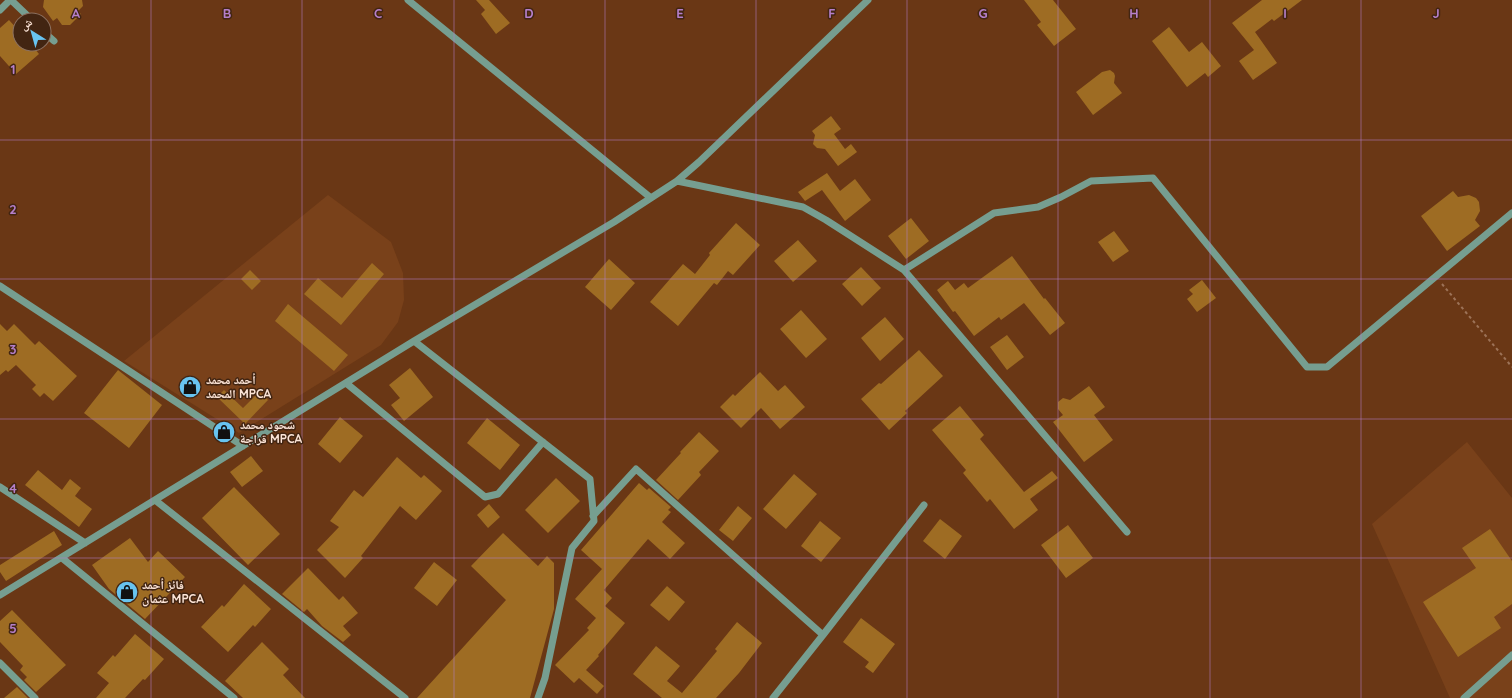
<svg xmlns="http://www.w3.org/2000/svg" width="1512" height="698" font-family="Quicksand,'Noto Naskh Arabic',sans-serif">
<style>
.built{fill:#79411a}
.building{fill:#9e6c23}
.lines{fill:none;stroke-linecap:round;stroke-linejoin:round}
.path{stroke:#9c7257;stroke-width:2;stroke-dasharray:3 3;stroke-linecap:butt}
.minor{stroke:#769e90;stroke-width:7}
.grid{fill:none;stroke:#b57fca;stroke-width:1;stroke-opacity:0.55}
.labels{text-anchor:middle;stroke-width:3;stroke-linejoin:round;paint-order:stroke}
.poi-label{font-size:12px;font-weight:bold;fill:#fce4d7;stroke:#422512;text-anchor:start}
.grid-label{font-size:13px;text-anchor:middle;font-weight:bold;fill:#b57fca;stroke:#422512;stroke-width:3;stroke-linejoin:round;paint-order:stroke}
</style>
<rect width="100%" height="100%" fill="#6a3715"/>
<path class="built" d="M328,195L391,242L403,273L404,300L398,322L381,345L239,433L124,361Z
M1467,442L1512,498V698H1450L1372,524Z"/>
<path class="building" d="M44,0H82L83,6L78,11L81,14L70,25H62L57,18L53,21L43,7Z
M476,0H489L510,23L496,34L481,14L485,10Z
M1024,0H1053L1076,29L1054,46L1037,25L1041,22Z
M1262,0H1302L1274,21L1272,19L1255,32L1277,63L1253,80L1239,61L1254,50L1232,23Z
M9,20L20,32V44H31L39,54L16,74L0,56V28Z
M1169,27L1189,52L1202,42L1221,66L1208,77L1205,73L1187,87L1152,41Z
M1110,70L1114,73L1115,76L1114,83L1122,93L1093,115L1076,92L1102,72Z
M831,116L841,129L834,134L845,149L851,144L857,152L838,166L825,149L817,148L813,144L815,135L812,131Z
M827,173L840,191L855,179L871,200L845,221L822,190L805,201L798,192Z
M1453,191L1458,197L1469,195L1476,198L1479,202L1480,211L1475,220L1480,226L1447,251L1421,216Z
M911,218L929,241L906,259L888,236Z
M736,223L760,245L733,275L728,271L717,285L714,283L678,326L650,302L683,264L695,274L710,255L709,253Z
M1114,231L1129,251L1113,262L1098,242Z
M798,240L817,261L793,282L774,261Z
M1012,256L1044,299L1045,298L1065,323L1050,335L1024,303L1001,320L999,317L974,336L955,311L953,312L937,290L948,281L955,290L964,283L968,288Z
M609,259L635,283L611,310L585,287Z
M372,263L384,274L341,325L304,294L318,278L342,298Z
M861,267L881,288L862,306L842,284Z
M250,270L261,281L252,290L241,279Z
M1202,280L1216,298L1197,312L1187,299L1193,294L1189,290Z
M288,304L348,355L334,371L275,321Z
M801,310L827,339L806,358L780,329Z
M885,317L904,339L880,361L861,338Z
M0,324L7,331L14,324L35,345L39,341L77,376L53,401L44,393L40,397L32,389L36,385L16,365L8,372L6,370L0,375Z
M1007,335L1024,357L1007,370L990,347Z
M919,350L943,376L905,411L907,413L889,430L861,399L879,383L881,384Z
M410,368L433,397L404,421L391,405L400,398L389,385Z
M118,370L162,405L129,448L84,413Z
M760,372L778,391L785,385L805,407L780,429L761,408L741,428L720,407L733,394L735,396Z
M1089,386L1105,407L1094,415L1113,440L1084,462L1053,422L1063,415L1058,409V402L1063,398L1070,400Z
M224,390L243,408L259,392L268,400L245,424L217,397Z
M960,406L984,435L980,439L1024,492L1052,471L1058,478L1030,499L1038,510L1014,529L990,499L987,502L963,473L966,470L932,430Z
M340,417L363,436L340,463L318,444Z
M487,418L520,445L500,470L467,443Z
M699,432L719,451L699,472L701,475L678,500L656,480L681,453L680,452Z
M251,456L263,471L242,487L230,472Z
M397,457L421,478L424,475L442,491L416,520L400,506L361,556L363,558L345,578L317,550L339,527L330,521L354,490L363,497Z
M38,470L62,490L70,479L81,488L75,496L92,509L79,527L25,485Z
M794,474L817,494L786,529L763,509Z
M556,478L580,501L548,533L525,510Z
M639,483L647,490L649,488L671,507L668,510L671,512L662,522L685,543L670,559L648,539L604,590L612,598L605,606L625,623L598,655L599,656L586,670L604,686L597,694L579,678L574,683L555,665L589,630L587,628L596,618L575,599L602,569L581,550Z
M234,487L280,534L248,565L202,518Z
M489,504L500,517L488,528L477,515Z
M738,506L752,518L733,541L719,530Z
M940,519L962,536L945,559L923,541Z
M820,521L841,538L821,562L801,546Z
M1068,525L1093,558L1066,578L1041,545Z
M1490,529L1512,561V604L1494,617L1501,628L1458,657L1423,602L1476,568L1462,548Z
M54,531L62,545L6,581L0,572V565Z
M503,533L538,566L547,556L554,563V609L530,698H417L506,600L471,566Z
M130,538L148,562L158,551L185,577L145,619L109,589L92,565Z
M434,562L457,580L437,606L414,588Z
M308,568L339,600L343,596L358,613L343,626L351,635L343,642L322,626L307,609L304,612L282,594Z
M244,584L271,609L255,627L253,625L228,652L201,627L222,605L224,607Z
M667,586L685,602L669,621L650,605Z
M12,610L66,665L36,692L24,680L27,677L20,670L23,666L0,642V621Z
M861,618L895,644L873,673L865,667L869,662L843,642Z
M737,622L762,643L739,673L716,698H662L633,674L656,646L680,666L667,681L682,693L717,651L715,649Z
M135,634L164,659L145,680L143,679L125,698H96L109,683L97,673L113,655L115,657Z
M262,642L289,669L283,675L305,698H243L225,681Z
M17,687L28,698H4Z"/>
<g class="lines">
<path class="path" d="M1442,284L1512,367"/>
<path class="minor" d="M11,0L32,20
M408,0L651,198
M0,10L10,0
M44,32L54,41
M677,181L803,207L826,220L904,270L1127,532
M904,270L994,213L1038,207L1061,197L1091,181L1153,178L1307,367H1327L1512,213
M0,286L243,446
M414,341L590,479L594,521L572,548L545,678L538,698
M346,383L485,497L498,494L543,442
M0,487L85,543
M155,500L405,698
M593,516L636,469L823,635L773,698
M62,558L234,698
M0,595L414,341L614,222L677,181L699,162L868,0
M823,635L924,505
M0,663L35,698
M1464,698L1512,655"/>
</g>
<path class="grid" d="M151,0V698M302,0V698M454,0V698M605,0V698M756,0V698M907,0V698M1058,0V698M1210,0V698M1361,0V698M0,140H1512M0,279H1512M0,419H1512M0,558H1512"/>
<defs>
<g id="shop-disc" transform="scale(1.15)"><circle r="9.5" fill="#68c4f0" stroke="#422512"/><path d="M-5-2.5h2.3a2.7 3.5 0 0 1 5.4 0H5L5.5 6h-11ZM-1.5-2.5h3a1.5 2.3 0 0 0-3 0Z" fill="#111"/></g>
</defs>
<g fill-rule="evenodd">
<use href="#shop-disc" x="190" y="387"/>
<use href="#shop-disc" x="224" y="432"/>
<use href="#shop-disc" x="127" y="592"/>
</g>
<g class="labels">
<g class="poi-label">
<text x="206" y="384">أحمد محمد<tspan x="206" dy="14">المحمد MPCA</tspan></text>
<text x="240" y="429">شحود محمد<tspan x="240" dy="14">قراجة MPCA</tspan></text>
<text x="142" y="589">فائز أحمد<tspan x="142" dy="14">عثمان MPCA</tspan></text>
</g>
</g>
<g class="grid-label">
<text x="76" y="18">A</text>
<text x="227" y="18">B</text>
<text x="378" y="18">C</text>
<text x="529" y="18">D</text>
<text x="680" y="18">E</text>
<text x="832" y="18">F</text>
<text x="983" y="18">G</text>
<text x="1134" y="18">H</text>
<text x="1285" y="18">I</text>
<text x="1436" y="18">J</text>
<text x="13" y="74">1</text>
<text x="13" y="214">2</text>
<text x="13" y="354">3</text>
<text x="13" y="493">4</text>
<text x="13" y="633">5</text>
</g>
<g transform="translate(32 32) rotate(323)"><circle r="19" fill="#422512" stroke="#8c7161"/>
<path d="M0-3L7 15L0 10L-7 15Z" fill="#68c4f0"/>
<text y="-6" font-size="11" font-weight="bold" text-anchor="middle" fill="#fce4d7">ش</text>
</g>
</svg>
